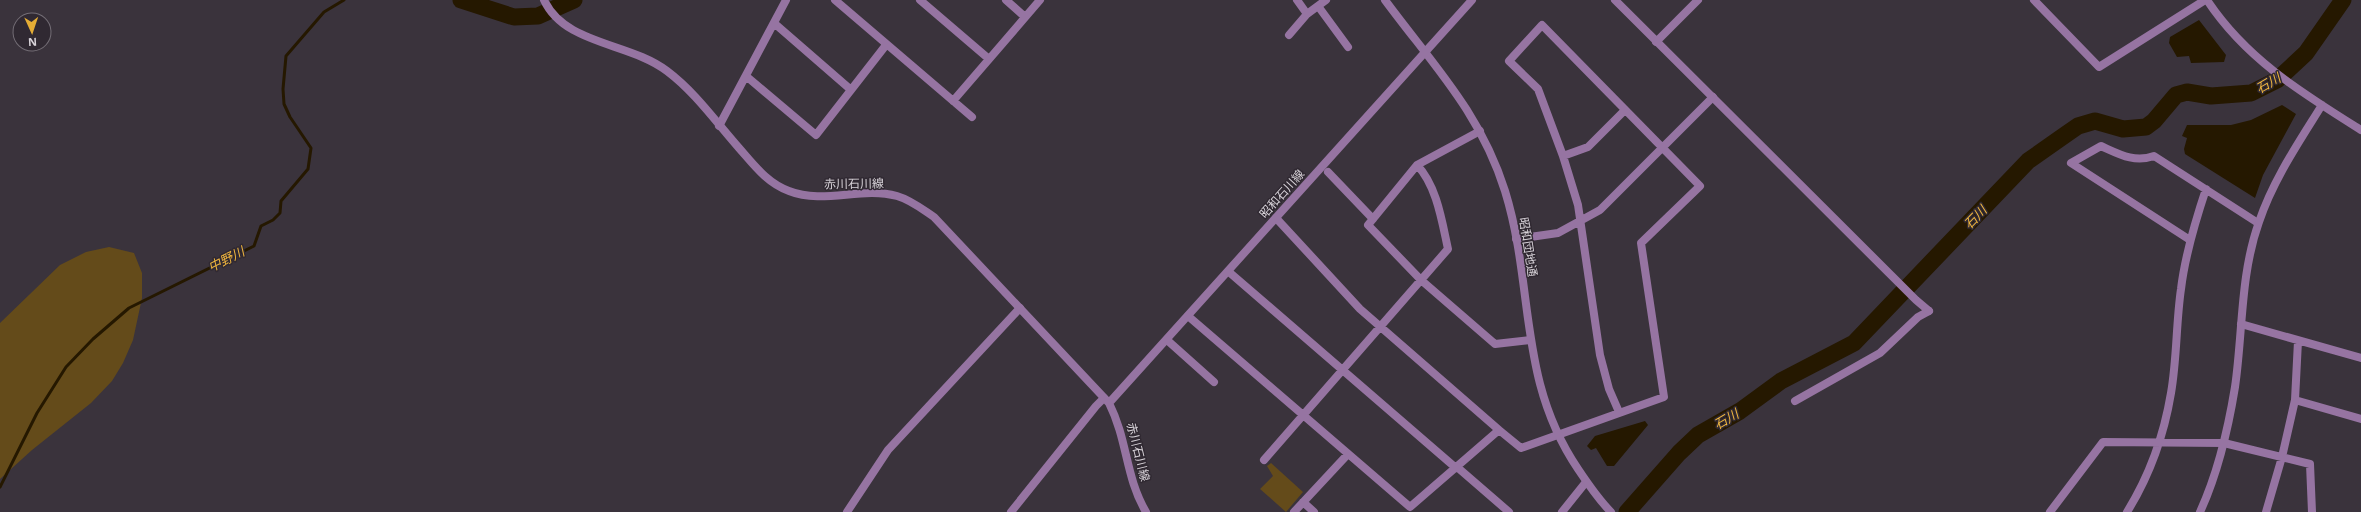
<svg xmlns="http://www.w3.org/2000/svg" width="2361" height="512" font-family="'Open Sans','Noto Sans JP',sans-serif">
<style>
.green{fill:#644b1a}
.water{fill:#251800}
.lines{fill:none;stroke-linecap:round;stroke-linejoin:round}
.stream{stroke:#251800;stroke-width:3}
.river{stroke:#251800;stroke-width:17}
.minor{stroke:#9674a2;stroke-width:8}
.tertiary{stroke:#9674a2;stroke-width:8}
.labels{text-anchor:middle;stroke-width:3;stroke-linejoin:round;paint-order:stroke}
.street-label{font-size:12px;fill:#d8d3d9;stroke:#302932}
.water-label{font-size:13px;font-style:italic;fill:#f0b63e;stroke:#302932}
</style>
<rect width="100%" height="100%" fill="#3a333c"/>
<path class="green" d="M109,247L134,253L142,273V298L133,340L123,363L112,381L91,403L32,450L0,479V323L60,265L86,252Z
M1271,463L1303,492L1286,512L1260,489L1273,476L1267,466Z"/>
<path class="water" d="M2199,20L2226,55L2224,62L2191,63L2189,56L2177,57L2169,43L2170,37Z
M2282,105L2296,114L2263,175L2255,198L2185,154L2184,149L2187,138L2182,136L2187,125H2231L2251,120Z
M1645,421L1648,425L1614,466H1607L1596,448L1591,450L1587,446L1595,436Z"/>
<g class="lines">
<path class="stream" d="M0,487L37,413L66,367L93,339L129,308L254,246L261,226L273,220L280,213L281,201L308,169L311,148L290,117L284,104L283,89L286,56L324,12L344,0"/>
<path class="river" d="M461,0L514,17L538,16L574,0
M1627,512L1679,453L1698,435L1740,411L1781,381L1854,343L2028,161L2065,135L2078,126L2095,121L2123,129L2146,127L2154,121L2176,95L2187,92L2211,96L2251,93L2277,80L2306,53L2343,0"/>
<path class="minor" d="M835,0L972,117
M920,0L989,59
M1006,0L1025,17
M1297,0L1307,14
M2034,0L2099,67L2205,0
M1318,6L1348,47
M774,23L850,89
M1289,35L1307,14L1326,0
M746,76L816,135L886,45
M953,101L1040,0
M719,126L786,0
M1563,156L1588,147L1625,110
M1417,165L1368,225L1421,280L1495,344L1530,340
M1328,172L1373,219
M1516,239L1558,233L1600,210L1713,97
M2190,240L2071,163L2101,146C2119,154 2134,163 2154,156L2258,223
M1229,272L1456,468
M1188,316L1410,507L1499,430L1360,309L1276,218
M2241,324L2361,358
M1167,340L1214,382
M2295,400L2361,419
M1795,401L1880,353L1918,317L1929,311
M1499,430L1521,448L1664,397L1641,243L1700,186L1542,25L1509,61L1538,89L1563,156L1578,205L1600,355L1609,389L1619,412
M1264,460L1448,249C1442,222 1437,186 1417,165L1480,131
M1457,467L1509,512
M1303,502L1314,512
M847,512L888,450L1020,308
M1011,512L1096,406L1104,398
M1294,512L1348,454
M1562,512L1586,482
M2050,512L2103,442L2224,443L2310,464L2312,512
M2127,512C2150,475 2164,435 2171,393C2177,359 2176,323 2181,289C2185,255 2195,222 2206,189
M2266,512L2282,457L2295,400L2298,341"/>
<path class="tertiary" d="M544,0C565,45 629,42 667,71C695,92 716,122 739,148C754,165 767,183 789,191C824,205 861,186 897,196C911,200 922,209 934,217L1109,403C1128,441 1125,476 1146,512
M1385,0C1433,65 1480,112 1505,191C1535,288 1517,379 1578,469C1588,484 1599,500 1611,512
M1615,0L1916,300L1929,311
M2207,0C2246,59 2302,93 2361,130
M1656,42L1698,0
M1109,403L1472,0
M2200,512C2218,473 2228,430 2235,387C2243,332 2240,275 2259,222C2273,180 2299,142 2322,105"/>
</g>
<g class="labels">
<g class="street-label">
<text transform="translate(854 184) rotate(-1)" y="4">赤川石川線</text>
<text transform="translate(1282 194) rotate(-48)" y="4">昭和石川線</text>
<text transform="translate(1528 247) rotate(81)" y="4">昭和団地通</text>
<text transform="translate(1138 452) rotate(76)" y="4">赤川石川線</text>
</g>
<g class="water-label">
<text transform="translate(2268 83) rotate(-30)" y="5">石川</text>
<text transform="translate(1975 217) rotate(-46)" y="5">石川</text>
<text transform="translate(226 259) rotate(-27)" y="5">中野川</text>
<text transform="translate(1726 419) rotate(-30)" y="5">石川</text>
</g>
</g>
<g transform="translate(32 32) rotate(177)"><circle r="19" fill="#302932" stroke="#736d75"/>
<path d="M0-3L7 15L0 10L-7 15Z" fill="#e5ad35"/>
<text y="-6" font-size="11" font-weight="bold" text-anchor="middle" fill="#d8d3d9">N</text>
</g>
</svg>
